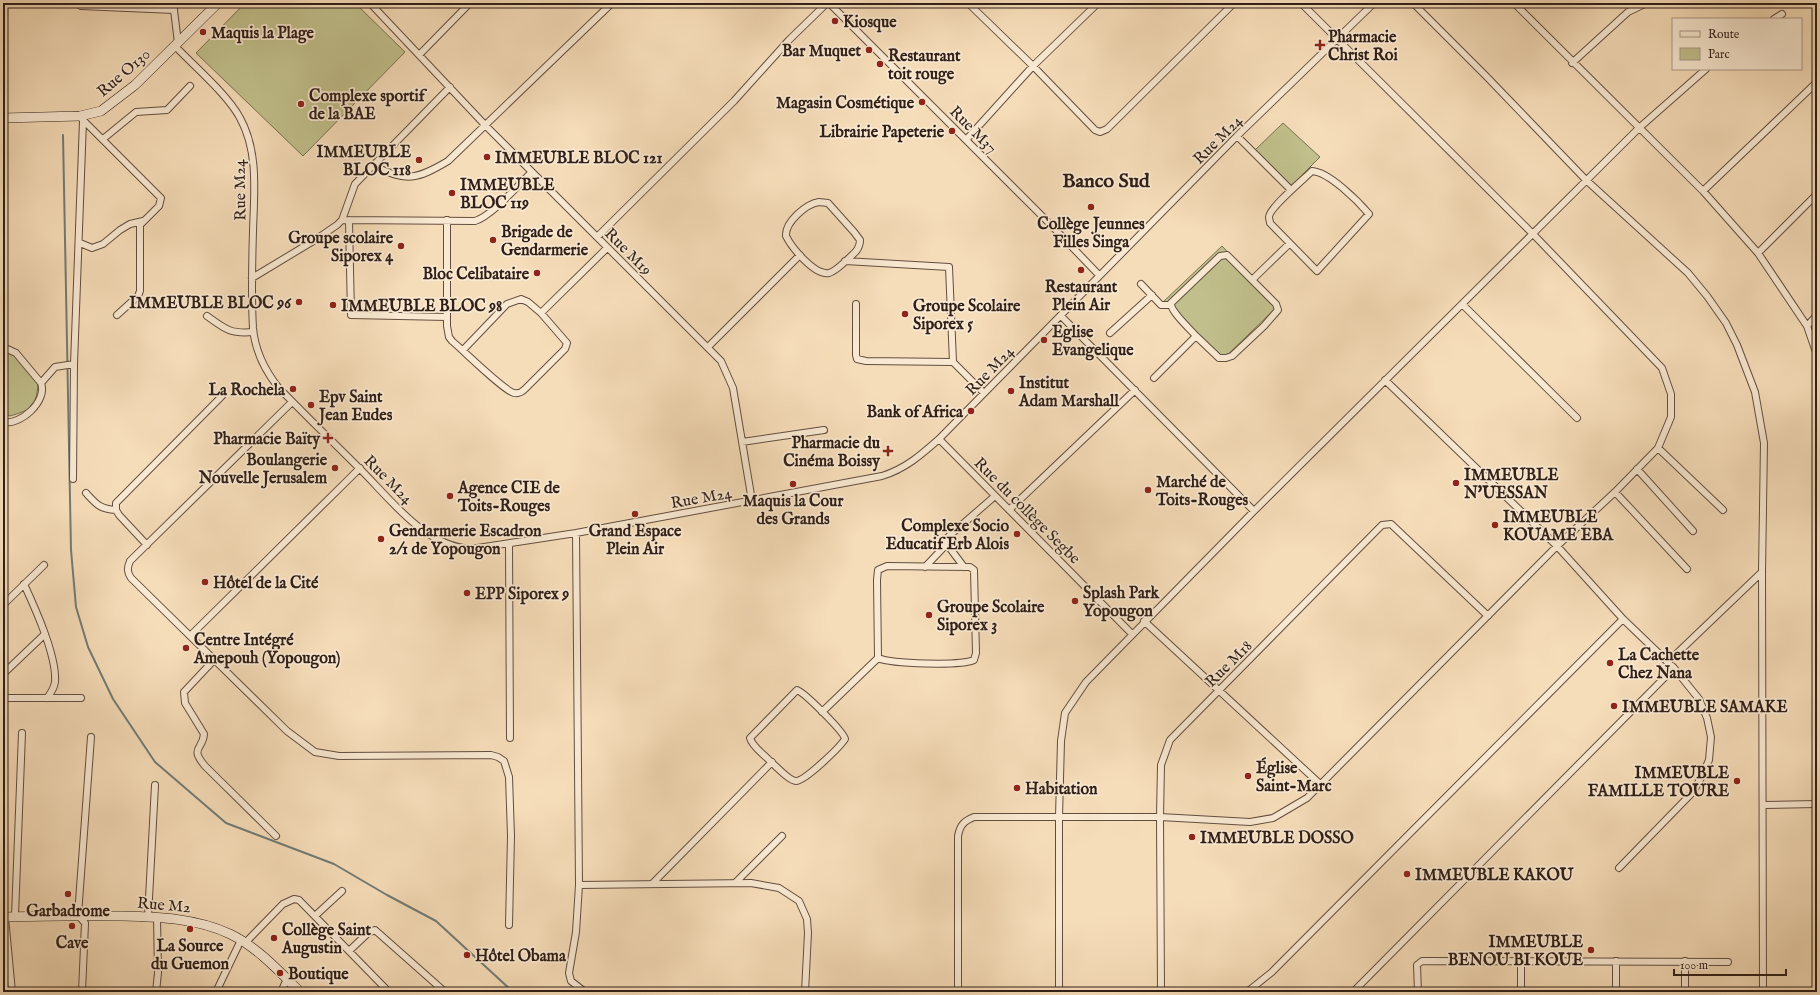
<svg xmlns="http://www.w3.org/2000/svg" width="1820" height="995" font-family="'IM FELL English',serif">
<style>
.green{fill:#c1c08c;stroke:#787052}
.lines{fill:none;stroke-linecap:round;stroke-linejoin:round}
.stream{stroke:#727c77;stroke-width:2}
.street-casing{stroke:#624e40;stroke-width:8}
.secondary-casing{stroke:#301f18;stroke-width:10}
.street{stroke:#f9e9d2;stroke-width:6}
.secondary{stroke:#f9e9d2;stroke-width:9}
.poi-dot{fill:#8f2418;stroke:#f9e9d2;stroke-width:1.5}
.labels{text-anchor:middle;stroke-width:3.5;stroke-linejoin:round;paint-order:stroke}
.poi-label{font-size:16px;font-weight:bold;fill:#301f18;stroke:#f9e9d2;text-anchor:start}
.street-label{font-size:16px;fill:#301f18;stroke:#f9e9d2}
.district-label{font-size:20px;font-weight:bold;fill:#301f18;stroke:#f9e9d2}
</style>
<rect width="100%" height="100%" fill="#f6ddb9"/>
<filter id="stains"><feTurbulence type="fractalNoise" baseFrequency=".005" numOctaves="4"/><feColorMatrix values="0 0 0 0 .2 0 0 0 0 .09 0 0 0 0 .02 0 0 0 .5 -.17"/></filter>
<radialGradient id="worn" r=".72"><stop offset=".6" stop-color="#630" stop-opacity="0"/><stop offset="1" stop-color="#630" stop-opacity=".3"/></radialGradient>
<path class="green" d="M245,3H355L405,52L303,156L196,53Z
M1283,123L1320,157L1290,187L1253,152Z
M1222,246L1279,305L1220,362L1163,302Z
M3,350L18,356L38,383C36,407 33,409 10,416L3,413Z"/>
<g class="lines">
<path class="stream" d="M63,135L71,550L76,607L88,647L113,699L155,762L226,823L334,864L387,895L436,921L513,992"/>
<g class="street-casing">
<path id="street" d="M77,3L81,6L174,10V3
M370,3L486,126L721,361L733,388L752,501
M829,3L1048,222L1099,275
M968,3L1033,66L1095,130L1100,132L1107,129L1234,3
M1413,3L1486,76L1586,180L1688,273L1707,296L1726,323L1737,345L1755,392L1764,443L1762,572L1763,992
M1514,3L1703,191L1758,253L1807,326L1817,355
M174,10L178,43
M1774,19L1782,14
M175,46C194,66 228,95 240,118C259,152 254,194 253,231C252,264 251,296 253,328C255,351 264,369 278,387C304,414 331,440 358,467C390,498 423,546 471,549L576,533L882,476C905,469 921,455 939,439L1237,136L1374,3
M420,54L470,3
M1572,63L1628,12L1647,3
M82,119L161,198L159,206L140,225V291L138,296L117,315
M1237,136L1291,190
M103,139L136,112L167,110L190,86
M966,140L1033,66L1098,3
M373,165C405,183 418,179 448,161L612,3
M1312,171C1329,172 1358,201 1369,214L1317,271L1270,223C1270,221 1269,219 1269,217C1269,208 1304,179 1312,171Z
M1703,191L1817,82
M819,202L828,203L854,232L860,240C860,250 853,254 847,260C842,264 836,271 829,273C815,276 792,248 786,236C785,222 806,204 819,202Z
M342,220L475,221C492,216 518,185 532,172
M349,220L351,315L447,317
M447,220V326L449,337L452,341C463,350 503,390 514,393C518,394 522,392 525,389L565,349L567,343L541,313L528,302L521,299L507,304L463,350
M597,237L734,101L789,40L827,3
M80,243L92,248L103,244L120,230L130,224L143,221
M1758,253L1817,194
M845,261L949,267L953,362L984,393
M252,278L315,240L337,225L342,220L355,184L450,87
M1252,280L1289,244
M1141,284L1161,305H1171
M856,304V355L857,359L866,361L953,362
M1462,304L1577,418
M541,313L607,248
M207,316C225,329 230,334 253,332
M1061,316L1254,511
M1807,326L1817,315
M1110,333L1152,295
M3,347L16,353L41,383C48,401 20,426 3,422
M708,347L800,255
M1154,378L1196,336L1219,358H1226L1232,356L1264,326L1278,310L1276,304L1227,255L1220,256L1171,303C1170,311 1190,329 1196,336
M1385,380L1557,546L1623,619L1674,668L1699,699L1707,718L1711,737L1709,760L1702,776L1693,792L1619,868
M41,383L55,367L74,364
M292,402L130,561C127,568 127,572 131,578L287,731L315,752L339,756L491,755L498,757L504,761L509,777L511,836L509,925
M939,439L1132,634
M742,442L824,430
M1658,448L1723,510
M1637,469L1693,531
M73,479L74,364L83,121
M1615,492L1687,569
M86,493C97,505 100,509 116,510
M1009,510L1135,390
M576,533L579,885L576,932L569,973L571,981L585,992
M946,543L964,567
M509,544L510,738
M147,545L119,515L116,510V503L222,396
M925,567L944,547L949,536L995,496
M24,584C35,608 57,656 55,682C54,689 51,693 47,698
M3,605L44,565
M1144,621L1320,784
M190,636L360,468
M214,660L184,692L185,703L204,734C203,750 189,747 205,766L276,836
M1668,662L1762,572
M3,674L45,634
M797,690C805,693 844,732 845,739C840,747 805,781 796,781C789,781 774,764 768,759C762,753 752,746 750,738Z
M3,698H81
M822,712L878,658L877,580L878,570L887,566L970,567L974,570L976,653L974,660C960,666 892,664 878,658
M1763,805L1817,804
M735,883L782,836
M652,884L772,762
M579,885L751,883L779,888L799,901L807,919L808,933L805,992
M316,915L342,891
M15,916L22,733
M5,917L12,992
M148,917L155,785
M245,943L283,904L294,899L299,900L389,992
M349,951L368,933L375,930L445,992
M1521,961V992
M1616,961V992
M1685,961V992
M82,992L85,923L78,915L91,737
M156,992L158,973L157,917
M216,992L241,940
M281,992L287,979
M958,992V836C960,825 964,821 974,817H1160L1250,822L1273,818L1307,798L1557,546L1615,492L1658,448L1671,417V394L1662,368L1533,234L1301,3
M1059,992V817L1061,741L1065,713L1086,682L1254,511L1639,128L1706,69
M1161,992L1160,817L1161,765L1170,740L1382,525L1391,524L1488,616
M1247,992L1272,972L1623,619
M1353,992L1674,668
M1418,992L1417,965L1422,961L1728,962"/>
</g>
<g class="secondary-casing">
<path id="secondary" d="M3,118L80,116L101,111L135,85L218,3
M3,917C43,916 82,915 122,916C158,917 196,918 230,934C257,947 279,971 300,992"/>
</g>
<use href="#street" class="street"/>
<use href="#secondary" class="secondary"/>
</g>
<g class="poi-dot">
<circle cx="835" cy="21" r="4"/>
<circle cx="203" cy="32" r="4"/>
<path d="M1318 39h4v4h4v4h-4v4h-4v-4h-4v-4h4z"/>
<circle cx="869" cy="50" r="4"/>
<circle cx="880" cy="64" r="4"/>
<circle cx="922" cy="102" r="4"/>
<circle cx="301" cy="104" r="4"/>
<circle cx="952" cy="131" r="4"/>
<circle cx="487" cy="157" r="4"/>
<circle cx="419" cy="160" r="4"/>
<circle cx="452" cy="193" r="4"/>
<circle cx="1091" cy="207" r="4"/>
<circle cx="493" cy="240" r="4"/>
<circle cx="401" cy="246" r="4"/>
<circle cx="1081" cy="270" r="4"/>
<circle cx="537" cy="273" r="4"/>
<circle cx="299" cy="302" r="4"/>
<circle cx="333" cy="305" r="4"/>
<circle cx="905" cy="314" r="4"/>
<circle cx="1044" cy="340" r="4"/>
<circle cx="293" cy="389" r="4"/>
<circle cx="1011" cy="391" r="4"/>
<circle cx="311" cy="405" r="4"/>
<circle cx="971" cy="411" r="4"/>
<path d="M326 432h4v4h4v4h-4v4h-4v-4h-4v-4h4z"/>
<path d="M886 445h4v4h4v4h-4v4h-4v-4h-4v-4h4z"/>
<circle cx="335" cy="468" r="4"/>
<circle cx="1456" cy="483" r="4"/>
<circle cx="793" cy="484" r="4"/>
<circle cx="1148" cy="490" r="4"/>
<circle cx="450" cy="496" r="4"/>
<circle cx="635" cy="514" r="4"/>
<circle cx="1495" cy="525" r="4"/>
<circle cx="1017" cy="534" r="4"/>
<circle cx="381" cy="539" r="4"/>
<circle cx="205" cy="582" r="4"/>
<circle cx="467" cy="593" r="4"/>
<circle cx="1075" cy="601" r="4"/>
<circle cx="929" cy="615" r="4"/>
<circle cx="186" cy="648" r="4"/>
<circle cx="1610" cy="663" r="4"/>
<circle cx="1614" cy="706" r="4"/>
<circle cx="1248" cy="776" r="4"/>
<circle cx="1737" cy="781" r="4"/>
<circle cx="1017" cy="788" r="4"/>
<circle cx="1192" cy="837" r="4"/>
<circle cx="1407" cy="874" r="4"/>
<circle cx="68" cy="894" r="4"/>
<circle cx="72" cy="926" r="4"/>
<circle cx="190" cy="929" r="4"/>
<circle cx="274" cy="938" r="4"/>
<circle cx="1591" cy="950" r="4"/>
<circle cx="467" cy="955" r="4"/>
<circle cx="280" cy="973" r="4"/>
</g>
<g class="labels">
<g class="poi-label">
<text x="843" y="27">Kiosque</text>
<text x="211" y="38">Maquis la Plage</text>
<text x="1328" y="42">Pharmacie<tspan x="1328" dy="18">Christ Roi</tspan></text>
<text x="861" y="56" text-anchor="end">Bar Muquet</text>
<text x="888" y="61">Restaurant<tspan x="888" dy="18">toit rouge</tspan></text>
<text x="309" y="101">Complexe sportif<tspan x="309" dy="18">de la BAE</tspan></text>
<text x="914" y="108" text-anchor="end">Magasin Cosmétique</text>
<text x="944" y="137" text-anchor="end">Librairie Papeterie</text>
<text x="411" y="157" text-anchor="end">IMMEUBLE<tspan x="411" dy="18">BLOC 118</tspan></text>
<text x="495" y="163">IMMEUBLE BLOC 121</text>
<text x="460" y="190">IMMEUBLE<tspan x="460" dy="18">BLOC 119</tspan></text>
<text x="1091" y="229" text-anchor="middle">Collège Jeunnes<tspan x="1091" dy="18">Filles Singa</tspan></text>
<text x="501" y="237">Brigade de<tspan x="501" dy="18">Gendarmerie</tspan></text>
<text x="393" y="243" text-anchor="end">Groupe scolaire<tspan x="393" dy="18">Siporex 4</tspan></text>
<text x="529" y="279" text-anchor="end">Bloc Celibataire</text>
<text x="1081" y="292" text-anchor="middle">Restaurant<tspan x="1081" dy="18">Plein Air</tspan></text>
<text x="291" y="308" text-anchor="end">IMMEUBLE BLOC 96</text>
<text x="341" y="311">IMMEUBLE BLOC 98</text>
<text x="913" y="311">Groupe Scolaire<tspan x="913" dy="18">Siporex 5</tspan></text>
<text x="1052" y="337">Eglise<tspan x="1052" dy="18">Evangelique</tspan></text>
<text x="1019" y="388">Institut<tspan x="1019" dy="18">Adam Marshall</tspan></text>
<text x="285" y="395" text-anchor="end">La Rochela</text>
<text x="319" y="402">Epv Saint<tspan x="319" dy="18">Jean Eudes</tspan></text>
<text x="963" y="417" text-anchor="end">Bank of Africa</text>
<text x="320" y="444" text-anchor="end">Pharmacie Baïty</text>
<text x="880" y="448" text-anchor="end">Pharmacie du<tspan x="880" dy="18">Cinéma Boissy</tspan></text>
<text x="327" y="465" text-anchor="end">Boulangerie<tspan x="327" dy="18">Nouvelle Jerusalem</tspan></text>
<text x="1464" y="480">IMMEUBLE<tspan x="1464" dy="18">N'UESSAN</tspan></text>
<text x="1156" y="487">Marché de<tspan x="1156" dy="18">Toits-Rouges</tspan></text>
<text x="458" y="493">Agence CIE de<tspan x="458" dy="18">Toits-Rouges</tspan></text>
<text x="793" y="506" text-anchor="middle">Maquis la Cour<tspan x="793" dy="18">des Grands</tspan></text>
<text x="1503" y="522">IMMEUBLE<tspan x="1503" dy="18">KOUAME EBA</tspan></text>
<text x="1009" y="531" text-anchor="end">Complexe Socio<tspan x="1009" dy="18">Educatif Erb Alois</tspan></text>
<text x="389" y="536">Gendarmerie Escadron<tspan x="389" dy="18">2/1 de Yopougon</tspan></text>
<text x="635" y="536" text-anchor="middle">Grand Espace<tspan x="635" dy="18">Plein Air</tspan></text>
<text x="213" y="588">Hôtel de la Cité</text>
<text x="1083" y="598">Splash Park<tspan x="1083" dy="18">Yopougon</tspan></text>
<text x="475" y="599">EPP Siporex 9</text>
<text x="937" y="612">Groupe Scolaire<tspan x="937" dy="18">Siporex 3</tspan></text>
<text x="194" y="645">Centre Intégré<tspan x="194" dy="18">Amepouh (Yopougon)</tspan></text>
<text x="1618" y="660">La Cachette<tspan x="1618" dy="18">Chez Nana</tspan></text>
<text x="1622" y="712">IMMEUBLE SAMAKE</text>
<text x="1256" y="773">Église<tspan x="1256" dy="18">Saint-Marc</tspan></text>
<text x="1729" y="778" text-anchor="end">IMMEUBLE<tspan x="1729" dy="18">FAMILLE TOURE</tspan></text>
<text x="1025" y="794">Habitation</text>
<text x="1200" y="843">IMMEUBLE DOSSO</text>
<text x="1415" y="880">IMMEUBLE KAKOU</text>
<text x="68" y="916" text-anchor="middle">Garbadrome</text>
<text x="282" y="935">Collège Saint<tspan x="282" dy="18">Augustin</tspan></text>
<text x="1583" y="947" text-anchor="end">IMMEUBLE<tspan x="1583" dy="18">BENOU BI KOUE</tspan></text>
<text x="72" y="948" text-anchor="middle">Cave</text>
<text x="190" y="951" text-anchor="middle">La Source<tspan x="190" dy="18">du Guemon</tspan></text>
<text x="475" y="961">Hôtel Obama</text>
<text x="288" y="979">Boutique</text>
</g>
<g class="street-label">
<text transform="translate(123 72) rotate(-41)" y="6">Rue O130</text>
<text transform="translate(974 129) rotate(45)" y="6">Rue M37</text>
<text transform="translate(1217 139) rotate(-45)" y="6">Rue M24</text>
<text transform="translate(239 190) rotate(-91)" y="6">Rue M24</text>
<text transform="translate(629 251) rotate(45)" y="6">Rue M19</text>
<text transform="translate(989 370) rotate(-46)" y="6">Rue M24</text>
<text transform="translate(389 479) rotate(45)" y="6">Rue M24</text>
<text transform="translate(701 497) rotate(-10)" y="6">Rue M24</text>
<text transform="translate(1028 510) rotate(45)" y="6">Rue du collège Segbe</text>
<text transform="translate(1228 663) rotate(-45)" y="6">Rue M18</text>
<text transform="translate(164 904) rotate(5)" y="6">Rue M2</text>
</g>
<g class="district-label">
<text x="1106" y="187">Banco Sud</text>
</g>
</g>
<rect width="1820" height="995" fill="none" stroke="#f6ddb9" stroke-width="16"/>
<rect x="4" y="4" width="1812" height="987" fill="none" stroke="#301f18" stroke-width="2"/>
<rect x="8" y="8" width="1804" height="979" fill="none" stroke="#301f18"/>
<rect x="1672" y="18" width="130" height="52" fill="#f9e9d2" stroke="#a99888"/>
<rect x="1680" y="31" width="20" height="6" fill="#f9e9d2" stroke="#a99888"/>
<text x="1708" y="38" font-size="12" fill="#301f18">Route</text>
<rect x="1680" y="48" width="20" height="12" fill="#c1c08c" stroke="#a99888"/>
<text x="1708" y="58" font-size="12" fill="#301f18">Parc</text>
<path d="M1674 969v6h112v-6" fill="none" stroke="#301f18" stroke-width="2"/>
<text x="1680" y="969" font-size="12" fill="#301f18" stroke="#f9e9d2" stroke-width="3" paint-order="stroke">100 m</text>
<rect width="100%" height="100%" filter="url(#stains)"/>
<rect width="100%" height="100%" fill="url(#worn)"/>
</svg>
